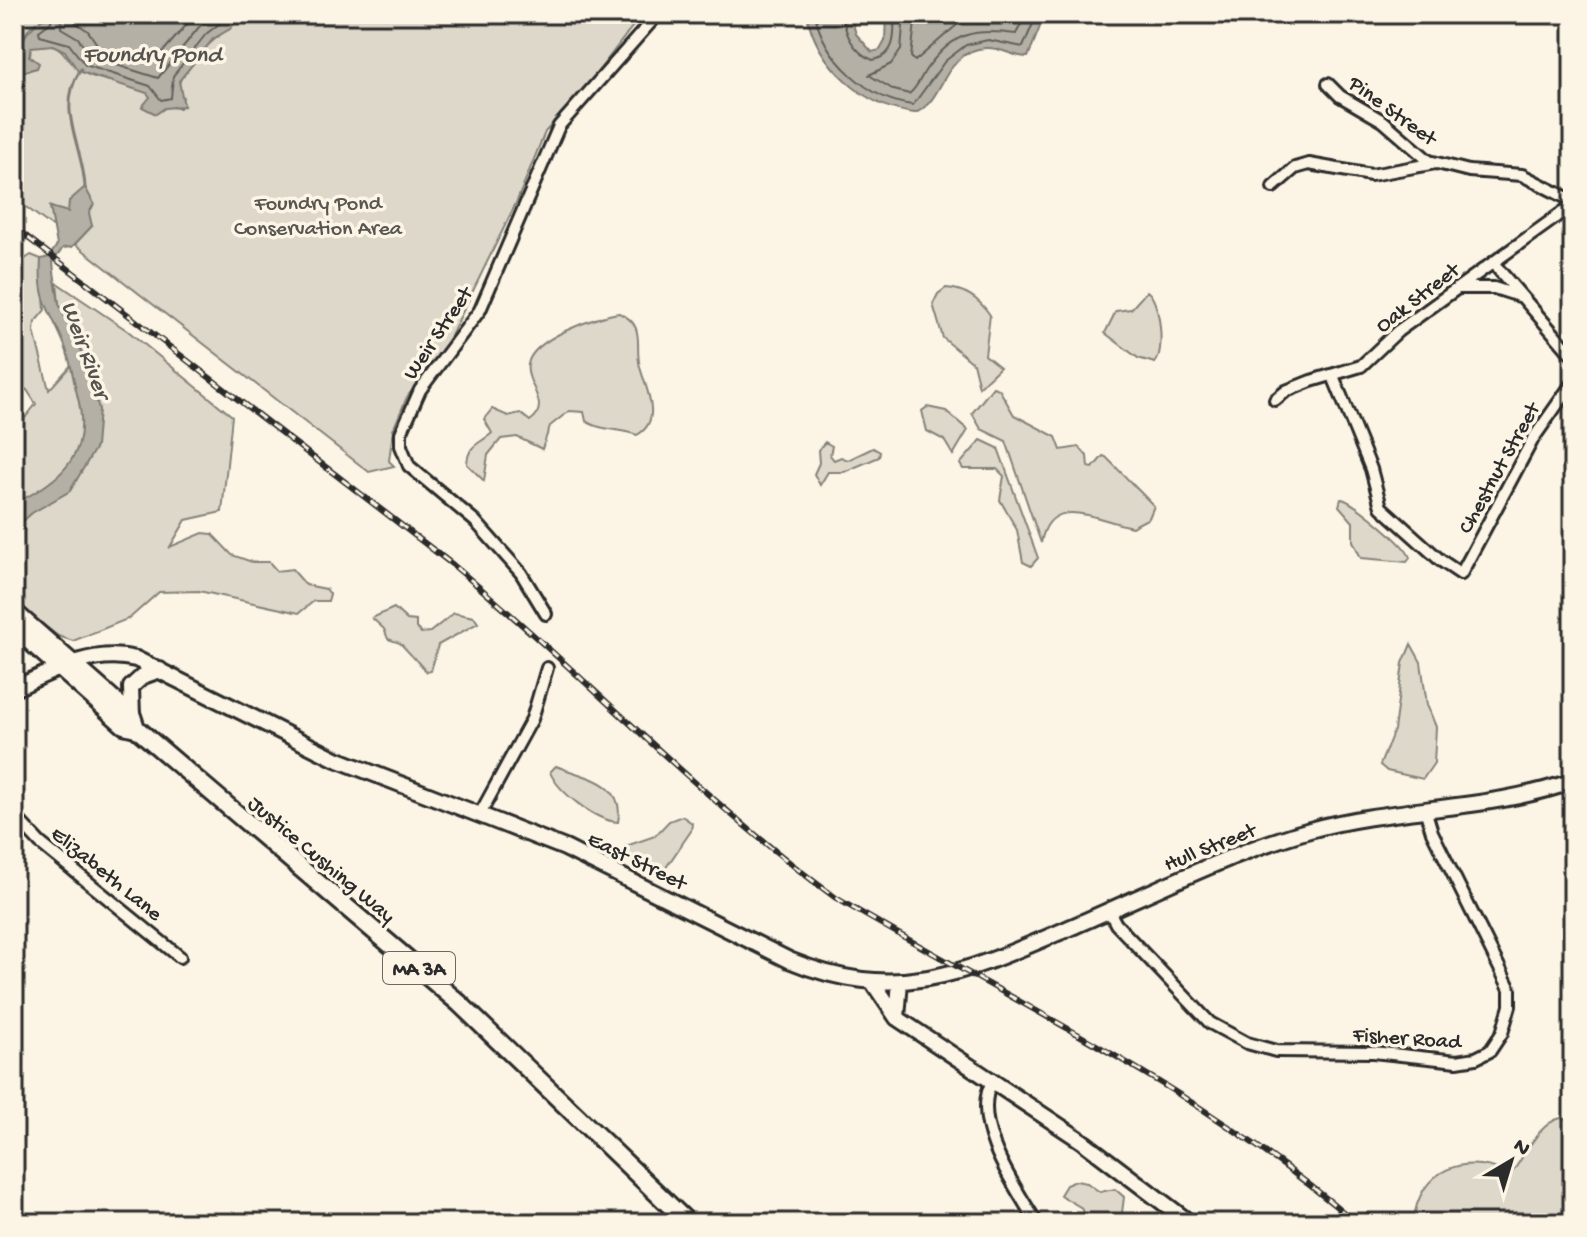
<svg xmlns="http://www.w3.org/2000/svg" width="1587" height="1237" font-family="'Gochi Hand',sans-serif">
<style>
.green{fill:#ded8ca;stroke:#84827a;stroke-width:2}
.water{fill:#b4b0a5;stroke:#7d7b74;stroke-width:2}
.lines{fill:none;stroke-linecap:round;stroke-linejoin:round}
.shore{stroke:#62605c;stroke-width:2}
.stream{stroke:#7d7b74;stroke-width:3}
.minor-casing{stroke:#2b2b2b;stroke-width:16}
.secondary-casing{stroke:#2b2b2b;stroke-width:20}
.primary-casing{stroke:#2b2b2b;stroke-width:22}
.minor{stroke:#fcf5e5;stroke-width:10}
.secondary{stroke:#fcf5e5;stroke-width:14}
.primary{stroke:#fcf5e5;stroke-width:16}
.rail-casing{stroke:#2b2b2b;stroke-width:6}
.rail{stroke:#fcf5e5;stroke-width:3;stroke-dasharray:9;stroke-linecap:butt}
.labels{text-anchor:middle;stroke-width:7;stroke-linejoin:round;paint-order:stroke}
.shield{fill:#fcf5e5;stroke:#6a6863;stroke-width:2}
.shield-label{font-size:20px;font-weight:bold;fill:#2b2b2b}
.street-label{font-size:22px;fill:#2b2b2b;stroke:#fcf5e5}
.park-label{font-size:22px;fill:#585653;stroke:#fcf5e5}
.water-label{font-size:24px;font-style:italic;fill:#545350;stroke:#fcf5e5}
</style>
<rect width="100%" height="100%" fill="#fcf5e5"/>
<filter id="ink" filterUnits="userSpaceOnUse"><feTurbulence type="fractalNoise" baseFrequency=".0125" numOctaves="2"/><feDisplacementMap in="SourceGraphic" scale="16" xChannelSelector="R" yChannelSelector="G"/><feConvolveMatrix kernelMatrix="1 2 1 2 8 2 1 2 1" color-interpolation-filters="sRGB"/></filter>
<g filter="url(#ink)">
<path class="green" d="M14,14H49L30,27L14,51Z
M242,14H642L586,87L545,132L517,201L445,348L407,397L393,430L389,461L394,466L369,472L75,244L92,226L51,207L54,228L14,198V74L37,68L38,63L30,56L31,47C65,36 62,60 82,72C102,84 129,80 147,93C160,102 164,108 180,108L183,97L178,90C181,58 223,37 242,14Z
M31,255L41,259L45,310L35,322L34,331L49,390L82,353L59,304L57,283L128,331L232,416L222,512L186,520L170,547L203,533L212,534L232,555L252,562H269L277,571L292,569L306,585L326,589L330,594L328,601H314L299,613L199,591L159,592L130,618L73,641L58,636L14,602V432L36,404L27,390L14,383V334L18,332L14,297L20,289L14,276L22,261Z
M946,288C966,289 980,300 990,315L985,355L1000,367L979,387L973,363L943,338L933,304L938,294Z
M1147,291C1161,301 1165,353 1155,363L1138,358L1105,333L1116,311L1131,309Z
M619,313C647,325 634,345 640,367C645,387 664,420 637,435C622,429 597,430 586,421L584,412L569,411L550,426L542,449L517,437L501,439L488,455L484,481L467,464C468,444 480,444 492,433L484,419L492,409L508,416L520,413L530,421C553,405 524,383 528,364C532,339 597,316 619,313Z
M993,387L999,389L1014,415L1056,437L1061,450L1079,447L1087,456L1088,467L1093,468L1103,456L1106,457L1154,506L1149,518L1132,527C1096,520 1050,492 1041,543L1006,441L981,429L972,413Z
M927,407L946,411L968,430L953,455L944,440L927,431L922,411Z
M981,440L998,448L1038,558L1031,566L1023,562L1017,530L1000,500L1004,476L997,469H963L960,464Z
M825,442L832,446L830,455L834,460L841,457L848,460L873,448L880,452L879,457L844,472H828L820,485L814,474L819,463L818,450Z
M1341,499C1351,499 1408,546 1410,558L1407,562L1361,558L1353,541V522L1339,506Z
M394,608L407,620L416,621V628L421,633L430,632L454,613L474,617L478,623L438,645L431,671L427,672L400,643L388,639L384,629L372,618Z
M1411,644L1421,662L1427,705L1436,727L1434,763L1423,779L1387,771L1380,765L1394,730L1403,663Z
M556,766C583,777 626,781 618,822C596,821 558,792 550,772Z
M682,816L692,823L691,831L665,869L655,870L624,854L626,846L655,836L669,821Z
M1561,1118L1573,1120V1223H1413C1420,1167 1464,1153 1511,1174C1525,1156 1538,1123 1561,1118Z
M1076,1181L1087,1183L1100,1192L1115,1189L1124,1197L1122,1213L1125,1223H1091L1080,1207L1060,1195L1066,1185Z"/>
<path class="water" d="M49,14H242L230,29L213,39L179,81L184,106L165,108L156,114L142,107L150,97L147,93L78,71L65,51L53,45L31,47L29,56L39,63L37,68L14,74C14,45 26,30 49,14Z
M807,14H850L856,34L872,52L880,50L885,41L886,14H1045L1028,57C1013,57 1001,47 986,48C942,50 945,102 915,113C864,108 816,64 807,14Z
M85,187L94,204L89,213L92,226L72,247L63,248L53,261L54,272L59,304L86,362L99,409L96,447L70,491L32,513L14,529V504C64,478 93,454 77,394C73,378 71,362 65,346C50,308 38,304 41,259L49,257L57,245L50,207L68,212L69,201Z"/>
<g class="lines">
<path class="shore" d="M52,14L51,22L39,31L40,36L69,44L85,65L150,86L161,100L171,98L173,76L206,34L232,14
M62,14L61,28L78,38L91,57L158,78L199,27L219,14
M74,14L75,22L88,31L99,47L153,63L196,14
M815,14C823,58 868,100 913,105L945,61L966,45L988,40L1023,47L1037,14
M843,14C844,33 854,53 873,60C896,56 895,34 894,14
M904,14L901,50L891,64L869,75L894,90L909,94C918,87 920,78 927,68C954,32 974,28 1016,34L1026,14
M916,14L911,57L915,61L958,24L986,18L1009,20L1013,14"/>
<path class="stream" d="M81,69C54,109 84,147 85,188"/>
<g class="minor-casing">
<path id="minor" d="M1328,84L1340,96L1383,121L1429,161L1469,171L1522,175L1573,201
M1273,187L1295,168L1309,164L1371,175L1436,163
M1493,263L1573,356
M1460,288H1494L1519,296
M1333,376L1371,469L1381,507L1440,560L1461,574L1533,439L1573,382
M1275,400L1286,391L1311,381L1361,366L1398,331L1573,205
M546,614L521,573L475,521L409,466L401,446V433L420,390L480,310L559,126L658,14
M480,814L532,719L547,668
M14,815L40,843L180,957
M1109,911L1116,924L1210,1023L1247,1043L1276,1051L1373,1052L1457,1061L1476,1058L1490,1051L1502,1033L1510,1006V989L1432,832L1425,809
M993,1080C968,1121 1016,1189 1037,1223"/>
</g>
<g class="secondary-casing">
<path id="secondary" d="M14,689C52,671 93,648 136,659L336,759L565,848L789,960C900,1006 971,970 1074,926C1151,893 1229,853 1310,830C1396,806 1490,811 1573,781
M132,716L131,687L143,676L160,670
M872,981L897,1018L1082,1141L1190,1223
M897,1018L900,981"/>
</g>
<g class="primary-casing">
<path id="primary" d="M14,612L132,716L136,728
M14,627L124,725L136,728L459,1003L688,1223"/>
</g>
<use href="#minor" class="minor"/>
<use href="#secondary" class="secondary"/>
<use href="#primary" class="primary"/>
<g class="rail-casing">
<path id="rail" d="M14,227L453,565C583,673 699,798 836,898C1011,1001 1201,1089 1356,1223"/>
</g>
<use href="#rail" class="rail"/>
</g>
</g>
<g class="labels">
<rect class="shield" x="383" y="952" width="72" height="32" rx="6"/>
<g class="shield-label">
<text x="419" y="975">MA 3A</text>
</g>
<g class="street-label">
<text transform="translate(1394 109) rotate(36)" y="8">Pine Street</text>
<text transform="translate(1416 296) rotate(-38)" y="8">Oak Street</text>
<text transform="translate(436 332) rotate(-56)" y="8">Weir Street</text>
<text transform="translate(1497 467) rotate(-61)" y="8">Chestnut Street</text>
<text transform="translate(1209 845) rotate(-22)" y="8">Hull Street</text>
<text transform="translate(323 858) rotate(40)" y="8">Justice Cushing Way</text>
<text transform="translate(638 859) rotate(26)" y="8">East Street</text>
<text transform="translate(108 872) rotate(39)" y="8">Elizabeth Lane</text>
<text transform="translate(1407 1036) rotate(4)" y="8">Fisher Road</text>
</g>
<g class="park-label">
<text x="318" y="209">Foundry Pond<tspan x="318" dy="25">Conservation Area</tspan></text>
</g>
<g class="water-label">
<text x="152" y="61">Foundry Pond</text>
<text transform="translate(87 349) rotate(70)" y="8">Weir River</text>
</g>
</g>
<rect width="1587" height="1237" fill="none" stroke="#fcf5e5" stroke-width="48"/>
<rect x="24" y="24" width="1539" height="1189" fill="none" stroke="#2b2b2b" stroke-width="3" filter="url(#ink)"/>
<g transform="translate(1511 1161) rotate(38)" stroke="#fcf5e5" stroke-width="6" paint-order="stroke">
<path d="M0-6L14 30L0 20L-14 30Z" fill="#2b2b2b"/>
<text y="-12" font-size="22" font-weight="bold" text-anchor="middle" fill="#2b2b2b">N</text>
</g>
</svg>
